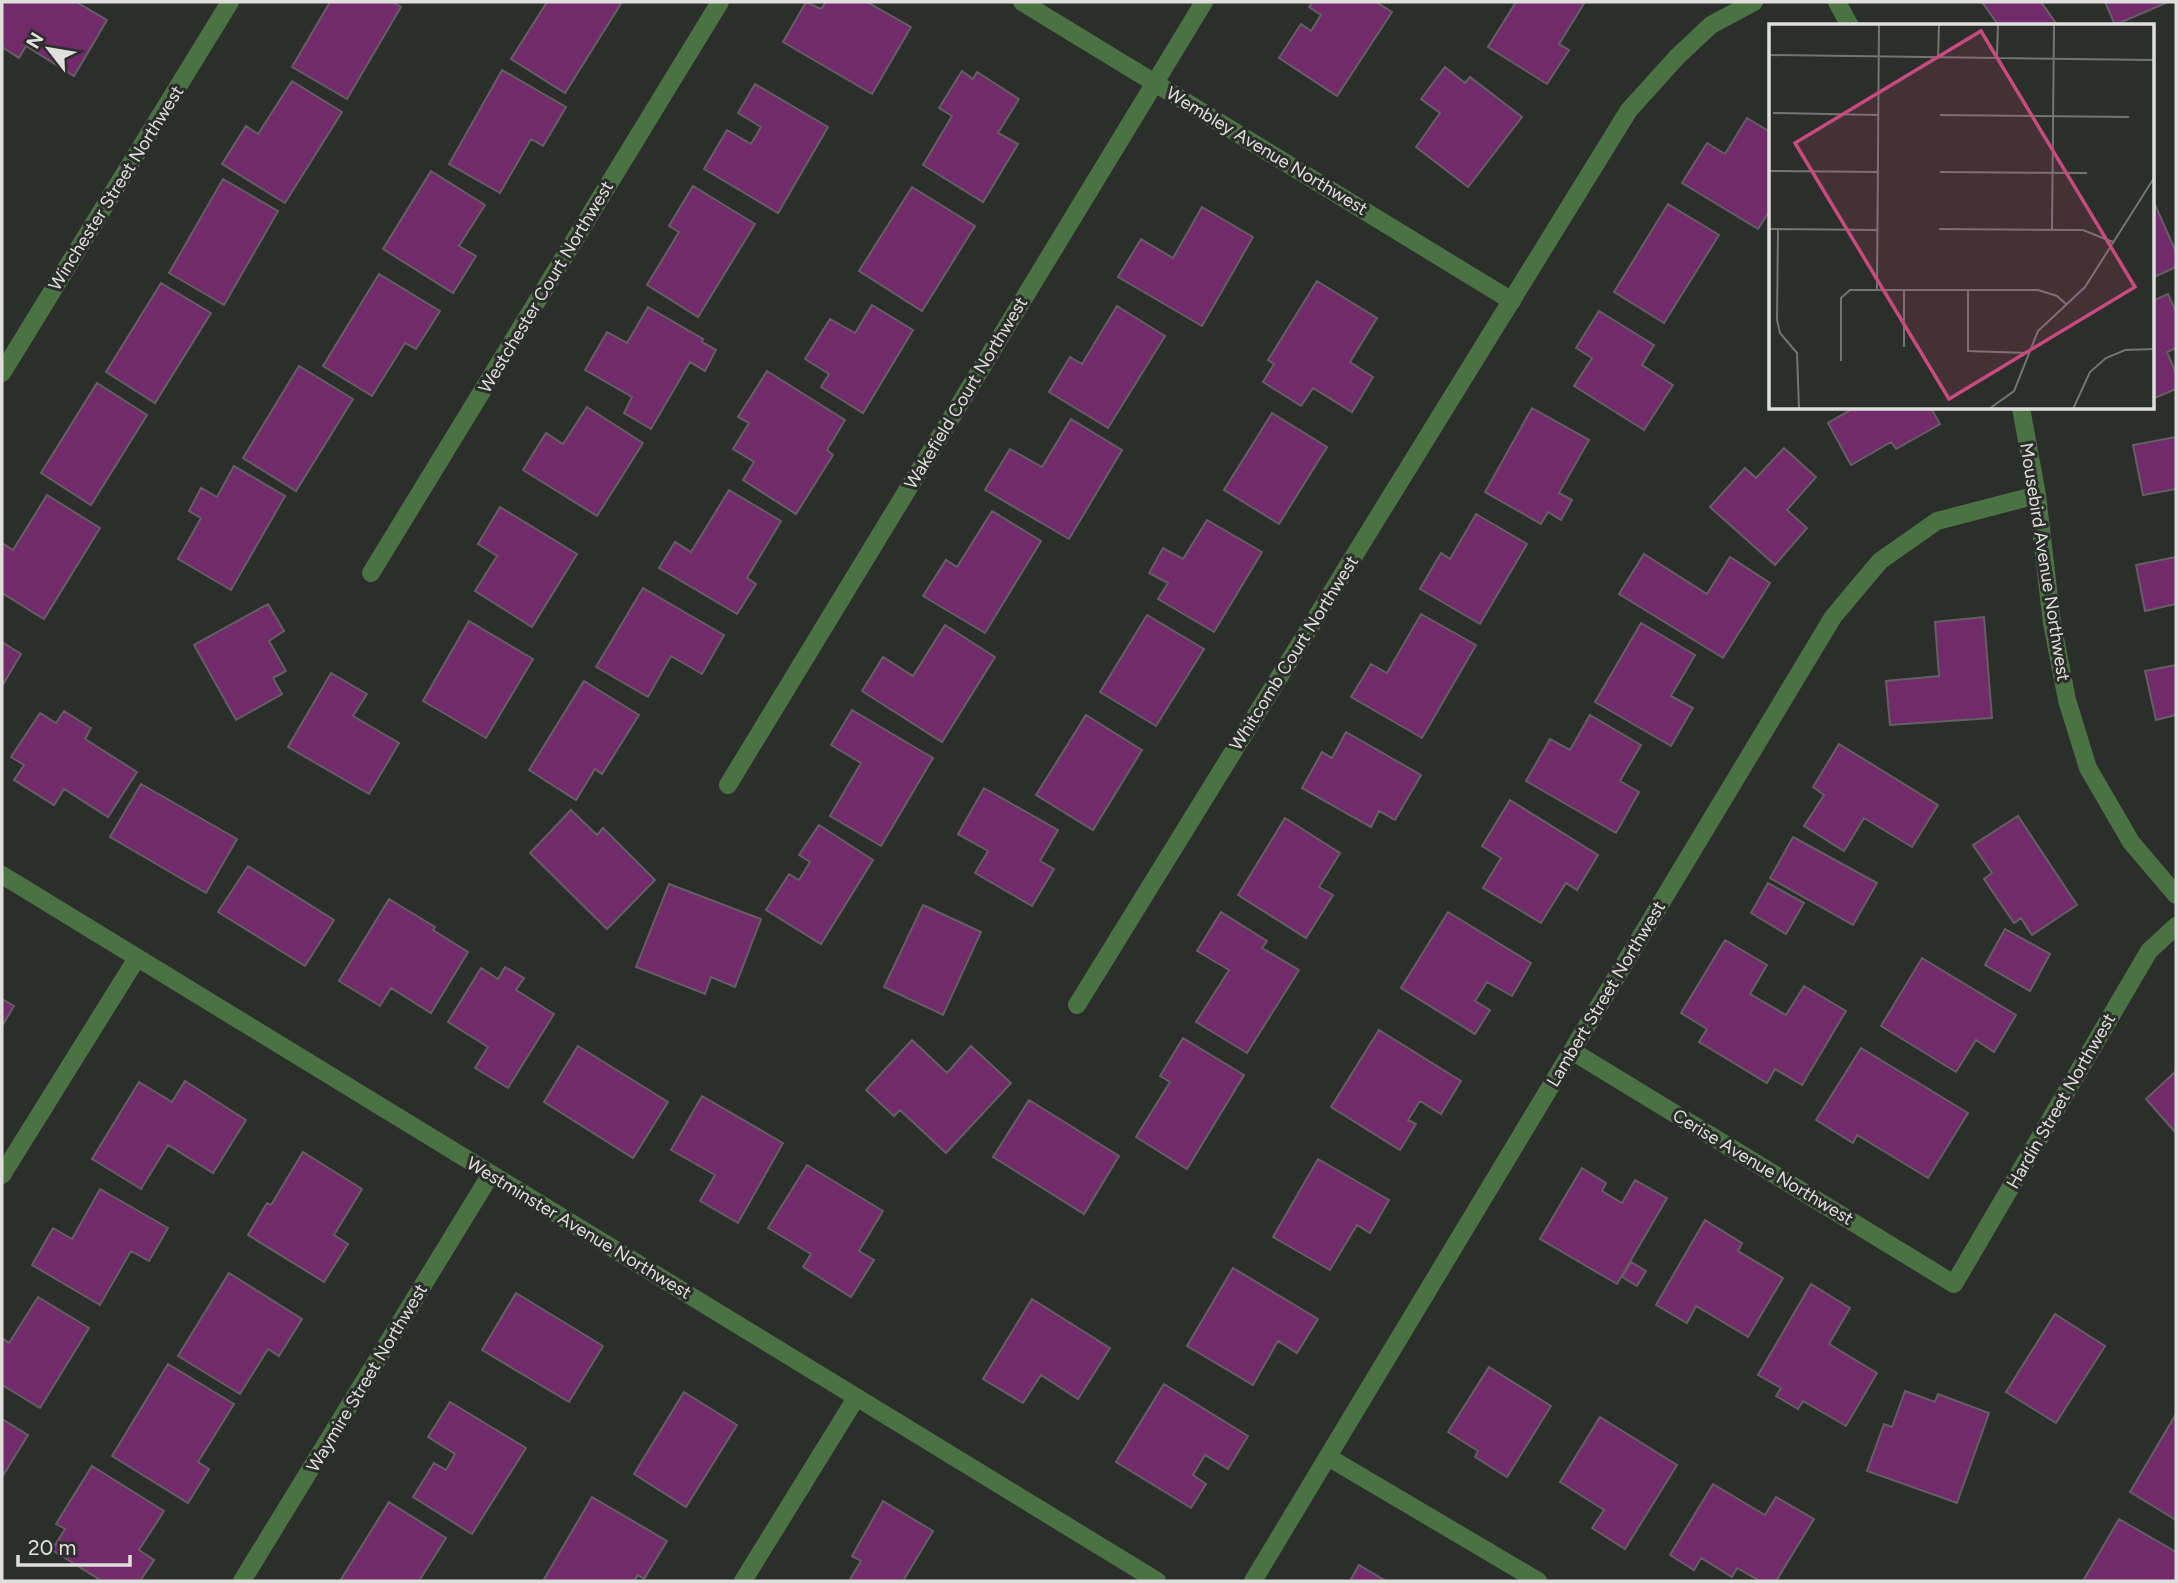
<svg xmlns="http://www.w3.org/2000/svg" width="2178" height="1583" font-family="Figtree,sans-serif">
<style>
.building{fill:#722b6a;stroke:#635f62;stroke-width:2}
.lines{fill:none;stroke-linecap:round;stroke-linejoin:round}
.street{stroke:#4b7243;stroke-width:18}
.labels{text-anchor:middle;stroke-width:6;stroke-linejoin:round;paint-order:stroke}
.street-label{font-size:18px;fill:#dfe0de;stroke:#2b2e2b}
.inset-road{fill:none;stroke:#737573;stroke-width:2}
.view{fill:#c94a7c;fill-opacity:0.15;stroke:#c94a7c;stroke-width:3.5}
.inset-edge{fill:none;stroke:#dfe0de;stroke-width:3.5}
</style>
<rect width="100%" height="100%" fill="#2b2e2b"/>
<path class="building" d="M2,2H76L107,20L74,76L26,46L19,58L2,47Z
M330,2H392L401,7L347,99L292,67Z
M547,2H622L565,93L511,59Z
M806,2L821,9L826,2H867L911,27L872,94L783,42Z
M1313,2H1376L1392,12L1337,96L1279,58L1301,24L1311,31L1321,15L1309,7Z
M1516,2H1585L1559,44L1569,50L1547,84L1488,47Z
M1982,2H2041L2058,26H1999Z
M2105,2H2168L2115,25Z
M1445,67L1465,83L1470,77L1522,117L1468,187L1416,147L1440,113L1421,99Z
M502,70L566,107L543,146L531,139L500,193L449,164Z
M962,71L973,79L977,72L1019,99L998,133L1018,144L983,202L923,165L952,116L939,108Z
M292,81L342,112L285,203L222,164L246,126L258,134Z
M755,84L828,127L778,213L704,169L727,130L751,144L761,127L738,113Z
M1747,118L1770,132V210L1758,229L1682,183L1707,143L1725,154Z
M431,171L485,205L459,246L476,256L453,293L383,249Z
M223,179L278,211L224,305L169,273Z
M693,186L755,224L698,317L647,285L679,232L669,226Z
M912,187L975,226L922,311L859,271Z
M2152,198L2176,252V267L2152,278Z
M1668,204L1719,235L1664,323L1614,292Z
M1202,207L1253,237L1202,326L1118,277L1141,239L1173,258Z
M379,274L440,311L416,349L405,343L372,396L323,366Z
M1317,281L1377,318L1350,362L1373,377L1352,412L1313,388L1301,406L1263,382L1274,364L1268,360Z
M161,283L211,313L155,403L106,372Z
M2168,294L2176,312V348L2167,352L2176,373V389L2152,399V301Z
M872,305L913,330L863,413L821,387L829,374L805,359L830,319L855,333Z
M1117,306L1165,336L1108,428L1049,392L1070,357L1082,364Z
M648,307L703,339L702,342L716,350L705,371L690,362L651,429L624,413L632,397L585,370L607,332L627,343Z
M1599,311L1654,345L1642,365L1673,385L1644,430L1574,386L1592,358L1576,348Z
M299,366L353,399L296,491L243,458Z
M767,371L845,420L827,450L833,455L796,514L743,480L754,462L733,449L749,423L738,417Z
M97,383L147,415L91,505L41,473Z
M587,407L643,443L597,516L523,470L546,433L563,444Z
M1532,408L1589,440L1559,493L1572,500L1561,520L1548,512L1541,524L1485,492Z
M1854,408H1931L1940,424L1896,449L1891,442L1851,465L1828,423Z
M1272,413L1327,447L1279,524L1224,490Z
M1071,419L1122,450L1069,539L985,490L1010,449L1042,467Z
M2176,437V489L2143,495L2133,445Z
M1784,448L1816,477L1787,510L1807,528L1775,565L1710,507L1745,468L1756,478Z
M234,466L285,496L231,590L178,559L201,518L189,511L201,488L217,497Z
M729,490L781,521L747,578L756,584L737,614L659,568L675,542L691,552Z
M47,495L100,528L44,619L2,593V543L13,550Z
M500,507L577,554L532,627L475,591L497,556L478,544Z
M992,511L1041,541L985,633L923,596L946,560L957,567Z
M1476,514L1527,544L1480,624L1420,589L1441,553L1450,559Z
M1207,520L1262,552L1214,632L1158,599L1168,583L1149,573L1163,548L1183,559Z
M1644,554L1707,594L1730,557L1770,583L1723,658L1619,594Z
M2176,557V604L2145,611L2136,565Z
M643,588L724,635L702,674L671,656L648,697L596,667Z
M268,604L284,631L269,641L286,671L273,678L282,694L236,720L194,645Z
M1421,614L1476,645L1422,738L1351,697L1371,664L1387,673Z
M1147,615L1204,649L1156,726L1100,692Z
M1984,617L1992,718L1890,725L1886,681L1939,676L1935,622Z
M469,621L533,659L486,738L423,701Z
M1641,623L1695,655L1671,696L1693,708L1671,746L1595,702Z
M945,625L995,657L942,742L862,691L883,657L913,676Z
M2,642L21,654L2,686Z
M2176,665V715L2156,720L2145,671Z
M331,673L367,694L353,716L399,743L369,794L288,747Z
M584,681L639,715L602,774L595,769L576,800L529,770Z
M852,710L933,758L881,846L830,816L861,763L831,745Z
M64,711L91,728L85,739L137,772L108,817L64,789L54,805L14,780L24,765L11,757L40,713L56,723Z
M1086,715L1142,750L1093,830L1036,795Z
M1590,715L1641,745L1620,781L1639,792L1616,833L1526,781L1550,739L1570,750Z
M1346,732L1421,775L1395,820L1379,811L1371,827L1302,788L1322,752L1332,758Z
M1839,744L1938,805L1912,847L1864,818L1844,851L1804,826L1824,795L1813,787Z
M141,784L237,839L206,893L110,837Z
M984,788L1058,830L1040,861L1054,869L1032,906L975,873L988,851L958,834Z
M1510,800L1598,855L1577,890L1566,883L1541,923L1483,888L1501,858L1482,846Z
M571,810L597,835L603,828L655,880L607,929L530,853Z
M2018,816L2077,905L2032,935L2021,918L2014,923L1984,879L1992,873L1973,845Z
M1285,818L1340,853L1319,887L1333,895L1306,938L1238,895Z
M819,825L873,860L821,944L766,910L789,874L799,880L810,862L799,855Z
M1793,837L1877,883L1853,925L1770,878Z
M248,866L334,920L305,966L218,912Z
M1768,883L1804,903L1786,934L1751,913Z
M669,884L761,919L735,987L711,977L705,994L636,967Z
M389,899L435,927L433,930L468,952L431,1013L391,988L380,1006L339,981Z
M923,905L981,932L943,1015L884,987Z
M1221,912L1267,941L1262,948L1299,970L1247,1053L1196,1022L1229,970L1197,951Z
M1448,912L1531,963L1512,996L1487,982L1475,1001L1490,1010L1475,1034L1401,988Z
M2005,929L2050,954L2030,991L1985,965Z
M1725,940L1767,965L1750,994L1786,1015L1804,986L1846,1011L1802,1085L1775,1069L1767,1083L1699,1042L1707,1029L1681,1013Z
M1922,958L2016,1015L1994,1052L1976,1040L1956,1072L1881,1026Z
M505,967L524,978L516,990L554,1014L508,1088L475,1068L488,1047L448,1022L481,968L498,979Z
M2,999L14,1006L2,1026Z
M1379,1030L1461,1081L1441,1114L1420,1101L1408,1120L1416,1124L1400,1150L1331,1107Z
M1183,1038L1244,1075L1187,1169L1136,1137L1170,1082L1160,1076Z
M912,1040L947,1073L971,1046L1011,1083L946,1153L900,1110L894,1116L866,1090Z
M578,1046L668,1102L633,1158L544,1102Z
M1861,1048L1968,1113L1928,1178L1857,1135L1853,1143L1816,1120Z
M2176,1071V1133L2146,1099Z
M185,1081L246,1120L213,1173L168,1145L141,1189L92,1159L139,1082L172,1102Z
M702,1096L783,1143L738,1223L700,1201L715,1175L671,1150Z
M1029,1100L1119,1156L1084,1214L993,1157Z
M303,1152L362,1189L334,1235L348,1244L324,1282L248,1235L267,1203L271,1205Z
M1318,1159L1389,1200L1370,1233L1357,1225L1330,1270L1273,1237Z
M807,1165L883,1211L859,1251L874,1260L851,1297L803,1267L811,1254L768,1228Z
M1582,1168L1606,1183L1602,1191L1622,1203L1635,1180L1667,1198L1617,1284L1540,1239Z
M100,1189L168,1228L149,1261L131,1251L100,1305L32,1265L53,1228L72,1239Z
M1705,1220L1742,1243L1738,1251L1783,1278L1748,1337L1696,1306L1687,1323L1656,1305Z
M1631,1262L1646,1271L1637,1286L1622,1277Z
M1233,1268L1318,1319L1297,1353L1278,1341L1253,1385L1187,1346Z
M229,1273L302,1319L279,1356L268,1349L240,1394L178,1356Z
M1811,1284L1850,1308L1829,1344L1877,1373L1846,1426L1803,1401L1798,1409L1776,1396L1781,1388L1758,1375Z
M516,1293L603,1346L569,1402L482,1350Z
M38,1297L89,1328L40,1408L2,1385V1338L9,1343Z
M1032,1299L1110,1348L1078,1399L1041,1375L1023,1403L983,1379Z
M2055,1314L2105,1346L2056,1423L2006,1392Z
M168,1364L234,1404L198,1462L209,1469L188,1503L112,1456Z
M1489,1367L1551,1406L1507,1477L1475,1457L1478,1451L1448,1432Z
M1164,1384L1248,1436L1228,1469L1205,1455L1193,1475L1206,1484L1191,1508L1116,1462Z
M1905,1391L1935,1402L1938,1394L1989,1413L1957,1503L1867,1471L1884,1424L1892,1427Z
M684,1392L737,1425L686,1507L634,1474Z
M450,1402L526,1448L472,1534L413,1497L434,1463L446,1470L455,1454L428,1437Z
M2176,1414V1520L2130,1492Z
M1600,1417L1677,1465L1625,1549L1592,1528L1604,1510L1560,1482Z
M2,1419L28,1435L2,1477Z
M92,1466L164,1511L139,1550L154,1560L140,1581H102L52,1550L65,1529L56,1524Z
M1713,1484L1765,1515L1776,1497L1814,1519L1776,1581H1760L1737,1568L1732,1577L1701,1558L1694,1570L1670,1555Z
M592,1497L667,1541L644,1579L638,1575L634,1581H543Z
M883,1501L933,1531L903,1581H849L861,1561L852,1556Z
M389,1502L446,1538L419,1581H340Z
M2119,1519L2176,1552V1581H2083Z
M1359,1565L1386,1581H1350Z"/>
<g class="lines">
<path class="street" d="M1022,2L1512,301
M1837,2L1850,26
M2,373L230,2
M2021,408L2037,495L2052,623L2067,700L2088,768L2131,842L2176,895
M371,573L720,2
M728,785L1204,2
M2,875L1157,1581
M1077,1005L1629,110L1677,57L1711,25L1754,2
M1572,1051L1954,1284L2149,951L2176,926
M2,1175L137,958
M1328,1457L1538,1581
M242,1581L491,1174
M743,1581L856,1398
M1253,1581L1833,617L1880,561L1937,521L2037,495"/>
</g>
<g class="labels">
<g class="street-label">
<text transform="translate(1267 151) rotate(31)" y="6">Wembley Avenue Northwest</text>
<text transform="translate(116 188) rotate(-58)" y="6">Winchester Street Northwest</text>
<text transform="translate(546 287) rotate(-59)" y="6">Westchester Court Northwest</text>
<text transform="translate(966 393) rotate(-59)" y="6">Wakefield Court Northwest</text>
<text transform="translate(2045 562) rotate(81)" y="6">Mousebird Avenue Northwest</text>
<text transform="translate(1294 653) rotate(-58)" y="6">Whitcomb Court Northwest</text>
<text transform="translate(1606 994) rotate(-59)" y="6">Lambert Street Northwest</text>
<text transform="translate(2061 1101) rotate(-60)" y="6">Hardin Street Northwest</text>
<text transform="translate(1763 1167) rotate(31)" y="6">Cerise Avenue Northwest</text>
<text transform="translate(579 1228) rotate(31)" y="6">Westminster Avenue Northwest</text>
<text transform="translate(367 1378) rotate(-59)" y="6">Waymire Street Northwest</text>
</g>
</g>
<g transform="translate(1769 24)">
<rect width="385" height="385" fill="#2b2e2b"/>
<path class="inset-road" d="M0,31L385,36M169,34L170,0M228,34L229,0M4,89L109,91M171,91L360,93M0,147L109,148M171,148L318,149M0,205L108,206M9,205L8,296L11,309L28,329L30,385M170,205L314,206L344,218M283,206L285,0M108,266L110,0M135,266V323M199,266V327L259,329M72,337V274L81,266H269L288,272L298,281M220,385L245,367L269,307L316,263L385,154M304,385L321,348L337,334L356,326L385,325"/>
<path class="view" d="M212,7L366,263L180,375L26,119Z"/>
<rect width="385" height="385" class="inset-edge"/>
</g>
<rect width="2178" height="1583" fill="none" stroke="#dfe0de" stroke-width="7"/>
<g transform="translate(49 49) rotate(301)" stroke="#2b2e2b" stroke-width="5" paint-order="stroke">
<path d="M0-5L12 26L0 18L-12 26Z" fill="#dfe0de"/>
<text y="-10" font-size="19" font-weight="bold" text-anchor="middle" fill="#dfe0de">N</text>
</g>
<path d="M18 1555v10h112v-10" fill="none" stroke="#dfe0de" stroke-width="3.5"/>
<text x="28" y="1555" font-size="21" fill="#dfe0de" stroke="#2b2e2b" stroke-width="5" paint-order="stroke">20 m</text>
</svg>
